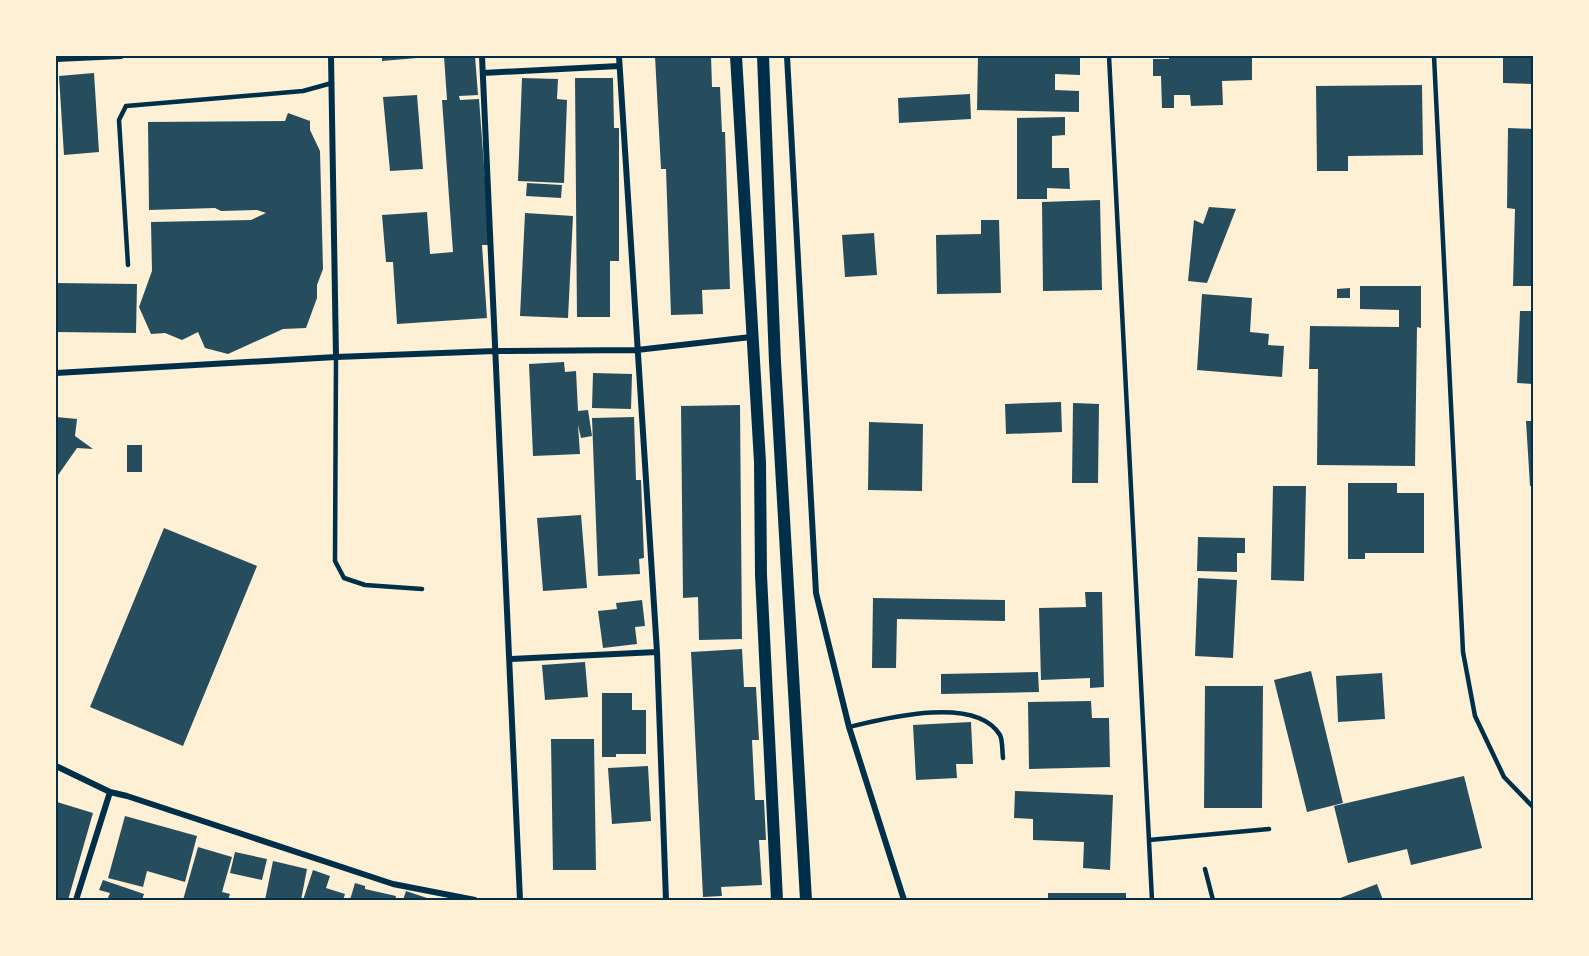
<svg xmlns="http://www.w3.org/2000/svg" width="1589" height="956" font-family="'PT Sans',sans-serif">
<style>
.building{fill:#264d5e}
.lines{fill:none;stroke-linecap:round;stroke-linejoin:round}
.service{stroke:#003049;stroke-width:4.5}
.minor{stroke:#003049;stroke-width:6}
.secondary{stroke:#003049;stroke-width:12}
.neatline{fill:none;stroke:#003049;stroke-width:2}
</style>
<rect width="100%" height="100%" fill="#fdf0d5"/>
<path class="building" d="M382,56H417V58L382,61Z
M444,56H475L478,95L459,96L460,100L479,99L490,245H482L487,318L397,324L393,262H386L382,215L427,212L430,254L453,252L442,100H447Z
M655,56H711L712,87H720L722,132H725L730,289L702,290L703,314L671,315L666,169H661Z
M978,56H1080V75L1055,74V90L1079,91V112L977,110Z
M1169,56H1252V80L1222,81L1223,105L1191,106L1190,95H1174V108H1162L1161,76H1153V59H1169Z
M1503,56H1534V84L1503,83Z
M94,73L99,152L64,155L59,76Z
M522,78L558,79L557,99L567,100L564,183L518,181Z
M575,78H613L614,128H619V261H610V317H577Z
M1422,85L1423,155L1348,156V171H1317L1316,86Z
M970,94L971,119L899,123L898,98Z
M417,95L423,169L390,171L383,97Z
M288,113L310,121V130L320,151L323,269L317,285V298L306,328L283,329L228,354L205,348L198,332L182,340L165,333L151,334L139,307L152,271L151,222L251,220L266,213L257,210L221,211L215,208L149,210L148,122L285,121Z
M1065,117V135L1052,136V168H1069L1070,189L1047,188V199H1017V118Z
M1508,128L1534,129V286H1513L1515,209L1507,208Z
M527,183L562,185L561,198L526,196Z
M1100,200L1102,290L1043,291L1042,202Z
M1209,207L1236,209L1207,283L1188,281L1194,220L1203,224Z
M525,213L573,216L568,318L520,316Z
M981,220H999L1001,293L937,294L936,235L981,234Z
M874,233L877,275L845,277L842,235Z
M56,283L137,284L136,333L56,332Z
M1360,286H1421V328L1417,327L1415,466L1317,465L1318,369H1309L1310,326L1399,327V310L1360,309Z
M1350,288V298H1337V289Z
M1202,294L1252,298L1250,332L1269,334L1268,345L1284,346L1282,377L1197,370Z
M1520,311H1534V384L1517,383Z
M564,362L565,372L576,371L578,411L588,410L592,436L581,438L578,425L580,454L533,456L529,364Z
M593,373L632,374L631,409L592,408Z
M1061,402L1062,432L1006,434L1005,404Z
M1073,403L1099,404L1098,483H1072Z
M740,405L742,639L699,640L698,597L683,598L681,406Z
M56,417L77,419L75,436L93,449L77,448L56,478Z
M634,417L636,480H641L644,558L639,559L640,574L598,576L592,418Z
M1526,421H1534V486H1530Z
M869,422L923,424L922,491L868,490Z
M127,445H142V472H127Z
M1348,483H1397V493H1424V553H1365V559H1348Z
M1273,486H1306L1304,581L1271,580Z
M581,515L587,588L543,591L537,518Z
M164,528L257,566L183,746L90,707Z
M1198,537L1245,538V553H1237V572L1197,571Z
M1198,578L1237,580L1233,658L1195,656Z
M1085,592H1102L1104,687L1090,688V678L1041,680L1039,608L1086,607Z
M873,598L1005,600V621L897,619L896,668H872Z
M642,600L645,626L635,627L637,644L603,648L598,611L617,609L616,603Z
M742,649L744,687H756L759,740H752L755,800H764L766,840H759L762,885L721,887L722,896L703,897L691,652Z
M585,662L588,697L545,700L542,665Z
M1311,671L1343,803L1307,812L1274,680Z
M1038,672L1039,692L941,694V674Z
M1382,673L1385,719L1338,722L1336,676Z
M1205,686H1263L1262,808H1204Z
M602,693H632V710H646V754H616V757H602Z
M1091,701L1092,718H1109L1110,767L1029,769L1028,702Z
M971,722L973,764H956L957,778L916,780L913,725Z
M551,739H594L596,870H553Z
M648,766L651,821L612,824L608,768Z
M1464,776L1482,848L1411,865L1407,849L1348,863L1334,806Z
M1015,791L1113,795L1110,870L1083,868L1084,842L1033,840V819L1014,818Z
M57,802L93,813L68,900H56Z
M125,816L197,836L185,882L147,871L143,887L108,878Z
M198,847L232,857L222,892L230,894L228,900H183Z
M235,852L267,859L262,880L230,873Z
M273,861L307,869L301,900H265Z
M313,870L330,876L326,888L345,894L343,900H303Z
M103,880L144,894L142,900H107L110,893L99,890Z
M355,883L365,886V889L396,896L395,900H350Z
M1377,884L1383,900H1335Z
M406,891L433,900H403Z
M1048,893H1126V900H1048Z"/>
<g class="lines">
<path class="service" d="M1109,56L1152,900
M1434,56L1463,652L1475,716L1504,777L1534,808
M128,265L119,120L126,106L303,91L332,83
M336,357L335,561L344,578L365,585L422,589
M849,727C886,718 976,695 1000,735C1003,741 1002,752 1003,758
M1149,840L1269,829
M1205,869L1213,900"/>
<path class="minor" d="M331,56L336,357
M482,56L520,900
M619,56L657,652L666,900
M787,56L816,593L849,727L904,900
M56,59L121,56
M483,73L619,66
M56,373L336,357L495,351L637,350L751,337
M511,659L657,652
M56,766L110,792L127,796L393,884L475,900
M76,900L110,792"/>
<path class="secondary" d="M736,56L760,462L761,575L777,900
M763,56L775,362L806,900"/>
</g>
<rect width="1589" height="956" fill="none" stroke="#fdf0d5" stroke-width="114"/>
<rect x="57" y="57" width="1475" height="842" class="neatline"/>
</svg>
